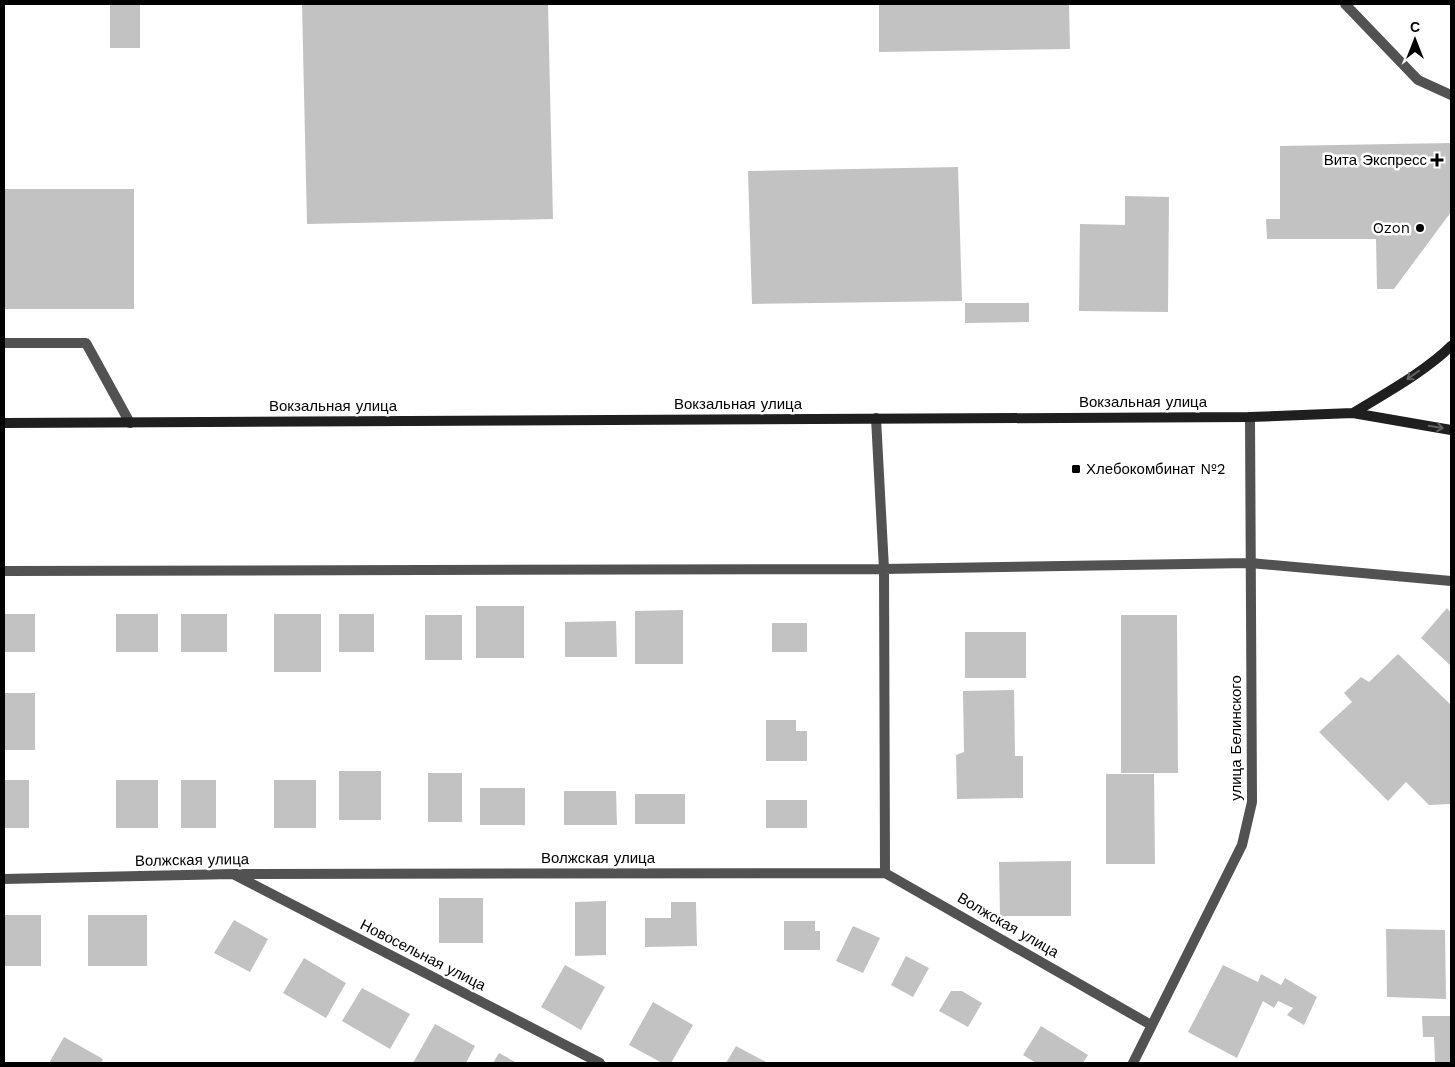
<svg xmlns="http://www.w3.org/2000/svg" width="1455" height="1067" font-family="'Work Sans',sans-serif">
<style>
.building{fill:#c2c2c2}
.lines{fill:none;stroke-linecap:round;stroke-linejoin:round}
.lane{stroke:#525252;stroke-width:10}
.street{stroke:#525252;stroke-width:10}
.secondary{stroke:#1f1f1f;stroke-width:10}
.oneway{stroke:#626262}
.poi-dot{fill:#000;stroke:#fff;stroke-width:2}
.labels{text-anchor:middle;stroke-width:5;stroke-linejoin:round;paint-order:stroke}
.poi-label{font-size:15px;fill:#000;stroke:#fff;text-anchor:end}
.street-label{font-size:15px;fill:#000;stroke:#fff}
</style>
<rect width="100%" height="100%" fill="#fff"/>
<path class="building" d="M110,4H140V48H110Z
M302,4H548L553,219L307,224Z
M879,4H1069L1070,49L879,52Z
M1451,143V212L1394,289H1377L1376,239H1267L1266,219H1280V146Z
M958,167L962,301L752,304L748,171Z
M4,189H134V309H4Z
M1125,196L1169,197L1168,312L1079,311L1080,224L1125,225Z
M965,303H1029V322L965,323Z
M476,606H524V658H476Z
M1447,608L1451,613V666L1421,638Z
M683,610V664H635V611Z
M4,614H35V652H4Z
M116,614H158V652H116Z
M181,614H227V652H181Z
M274,614H321V672H274Z
M339,614H374V652H339Z
M425,615H462V660H425Z
M1121,615H1177L1178,773H1121Z
M616,621L617,657H565V622Z
M772,623H807V652H772Z
M965,632H1026V678H965Z
M1398,654L1451,705V804L1429,805L1406,782L1388,801L1319,732L1352,702L1344,693L1361,677L1369,682Z
M1014,690L1015,756H1023V798L957,799L956,755L964,752L963,691Z
M4,693H35V750H4Z
M766,720H796V731H807V761H766Z
M339,771H381V820H339Z
M428,773H462V822H428Z
M1106,774H1154L1155,864H1106Z
M4,780H29V828H4Z
M116,780H158V828H116Z
M181,780H216V828H181Z
M274,780H316V828H274Z
M480,788H525V825H480Z
M564,791H616L617,825H564Z
M635,794H685V824H635Z
M766,800H807V828H766Z
M1071,861V916H1000L999,862Z
M439,898H483V943H439Z
M606,901V955L575,956V902Z
M671,902H696L697,946L645,947V918H671Z
M4,915H41V966H4Z
M88,915H147V966H88Z
M234,920L268,939L250,972L214,953Z
M784,921H815V931H820V950H784Z
M853,926L880,938L863,973L836,961Z
M1386,929L1445,930L1446,999L1387,997Z
M906,956L929,968L913,997L891,985Z
M304,958L346,983L326,1018L283,993Z
M565,965L605,987L581,1030L541,1007Z
M1223,965L1258,982L1261,974L1281,985L1285,978L1317,997L1304,1025L1287,1015L1293,1008L1278,1001L1274,1008L1263,1001L1237,1058L1188,1032Z
M362,988L410,1014L390,1049L342,1021Z
M951,991H962L982,1003L968,1027L939,1011Z
M653,1002L693,1025L671,1063H662L629,1045Z
M1422,1016H1451V1063H1435L1434,1037H1423Z
M435,1024L475,1046L466,1063H413Z
M1041,1026L1088,1055L1083,1063H1036L1023,1055Z
M64,1037L103,1059L101,1063H49Z
M736,1046L768,1063H726Z
M499,1053L517,1063H493Z"/>
<g class="lines">
<path class="lane" d="M1345,4L1418,80L1451,95
M4,343H86L130,423
M1250,563L1451,581"/>
<path class="street" d="M876,418L884,569L885,873
M4,571L884,569L1250,563
M235,875L600,1063
M4,879L232,874L885,873L1151,1025
M1133,1063L1242,845L1252,802L1250,417"/>
<path class="secondary" d="M1353,413C1384,394 1426,371 1451,346
M4,423L1250,417L1353,413L1451,430"/>
</g>
<defs><path id="oneway-shaft" d="M-6 0H5M1.5-3L5.5 0L1.5 3" fill="none" stroke-width="1.6" stroke-linecap="round" stroke-linejoin="round" transform="scale(1.25)"/></defs>
<g class="oneway">
<use href="#oneway-shaft" transform="translate(1413 375) rotate(145)"/>
<use href="#oneway-shaft" transform="translate(1436 427) rotate(10)"/>
</g>
<g class="poi-dot">
<path d="M1434.5 152.5h5v5h5v5h-5v5h-5v-5h-5v-5h5z"/>
<circle cx="1420" cy="228" r="5"/>
<rect x="1071" y="464" width="10" height="10" rx="2.5"/>
</g>
<g class="labels">
<g class="poi-label">
<text x="1427" y="165">Вита Экспресс</text>
<text x="1410" y="233">Ozon</text>
<text x="1086" y="474" text-anchor="start">Хлебокомбинат №2</text>
</g>
<g class="street-label">
<text x="1143" y="407">Вокзальная улица</text>
<text x="738" y="409">Вокзальная улица</text>
<text x="333" y="411">Вокзальная улица</text>
<text transform="translate(1236 738) rotate(-90)" y="5">улица Белинского</text>
<text x="598" y="863">Волжская улица</text>
<text transform="translate(192 860) rotate(-1)" y="5">Волжская улица</text>
<text transform="translate(1008 925) rotate(30)" y="5">Волжская улица</text>
<text transform="translate(423 955) rotate(27)" y="5">Новосельная улица</text>
</g>
</g>
<rect width="1455" height="1067" fill="none" stroke="#000000" stroke-width="10"/>
<g transform="translate(1415 40)" stroke="#ffffff" stroke-width="4" paint-order="stroke">
<path d="M0-4L9 19L0 12L-9 19Z" fill="#000000"/>
<text y="-8" font-size="14" font-weight="bold" text-anchor="middle" fill="#000000">С</text>
</g>
</svg>
